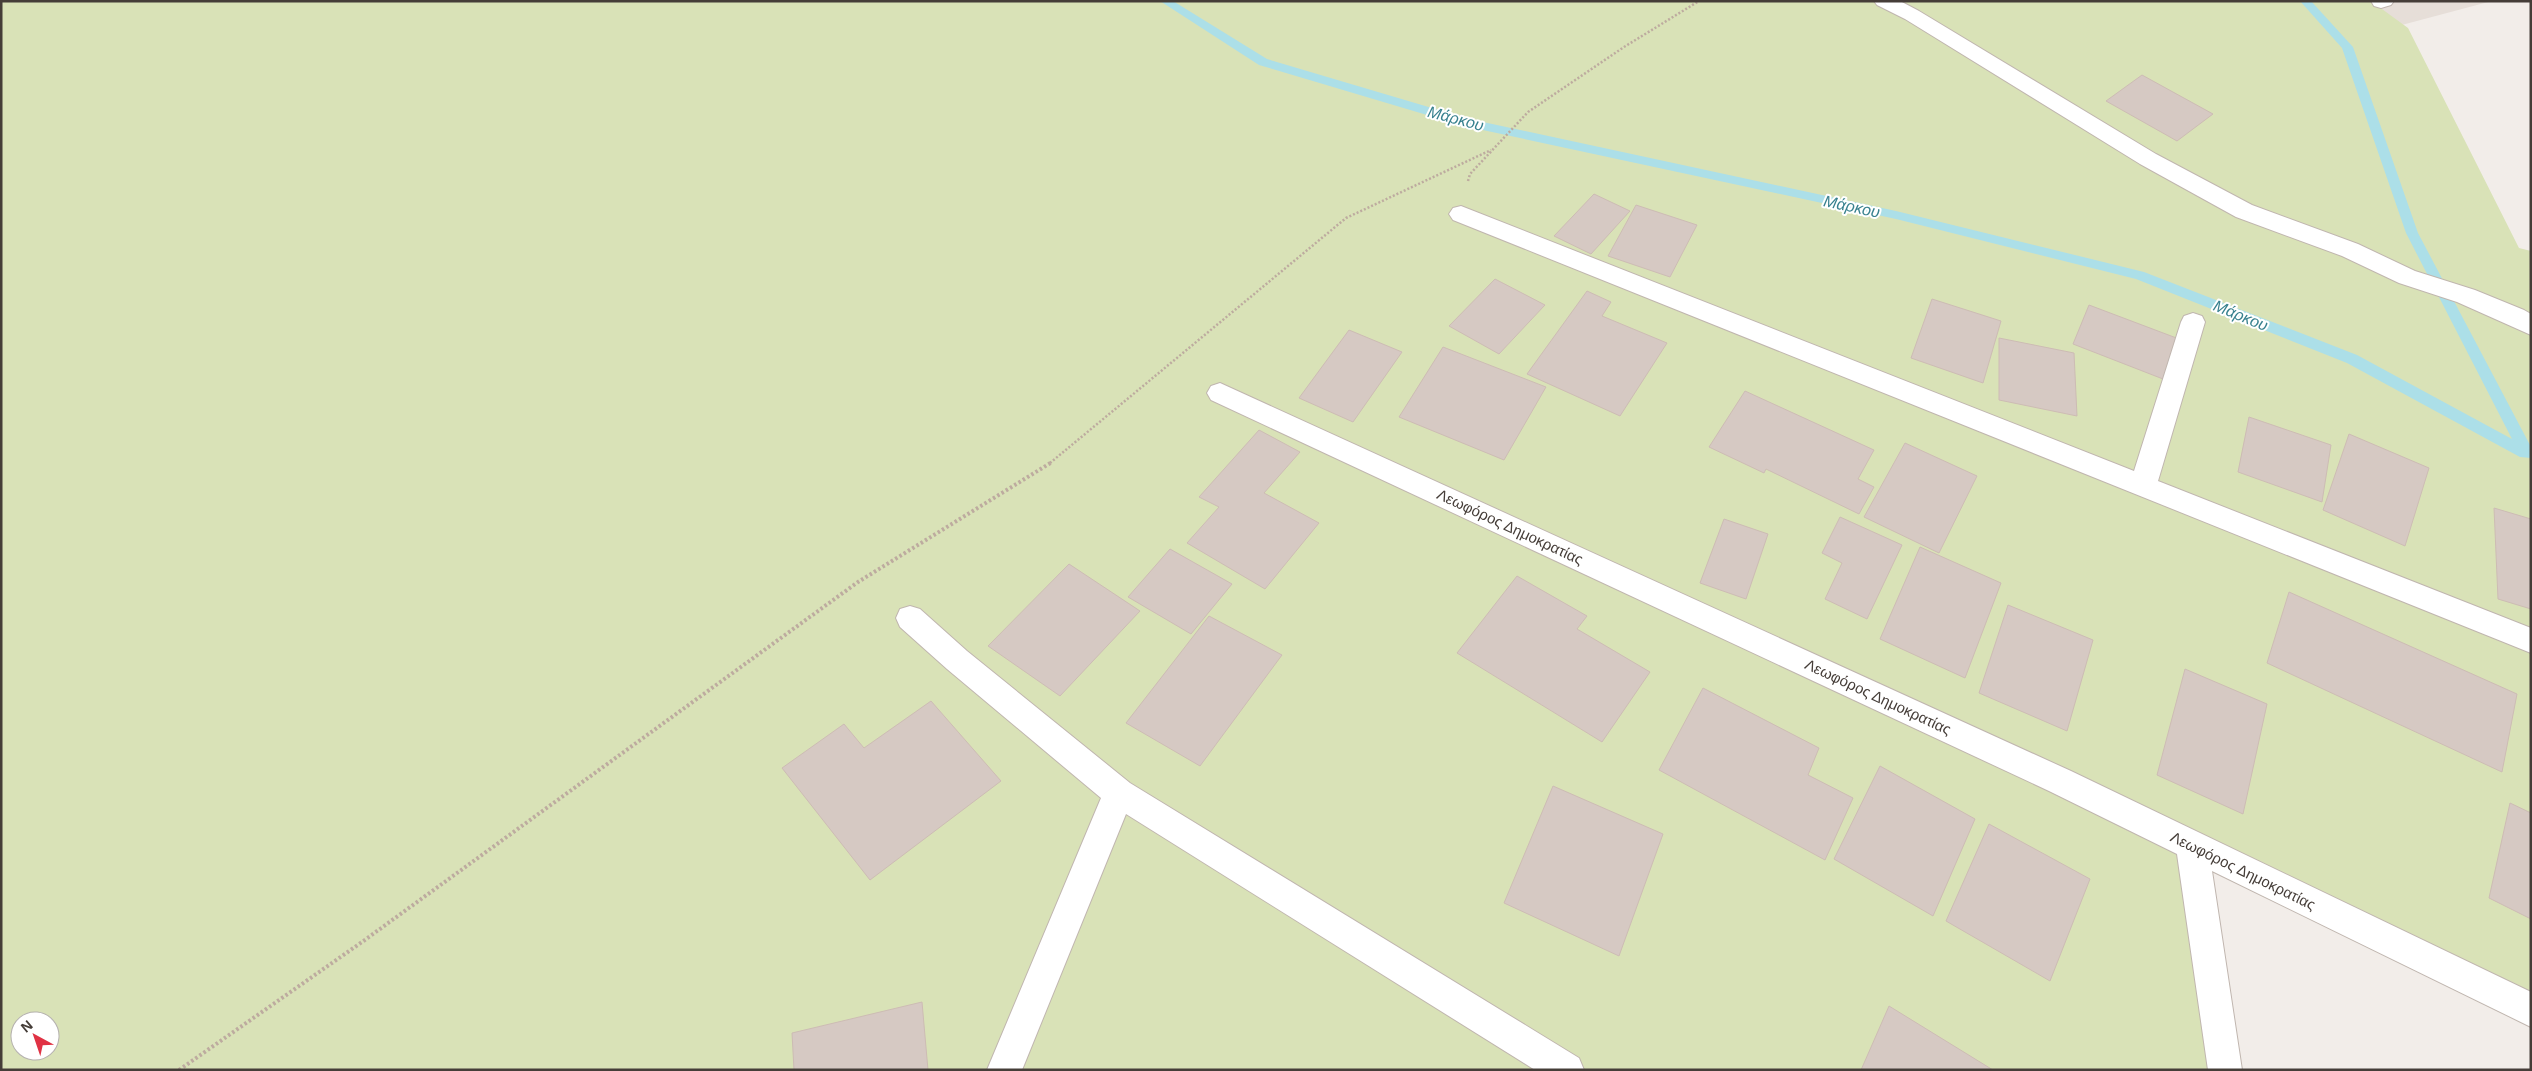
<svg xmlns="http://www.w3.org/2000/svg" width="2532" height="1071" font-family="Helvetica,sans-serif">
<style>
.residential{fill:#e6ded8}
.green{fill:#d9e2b7;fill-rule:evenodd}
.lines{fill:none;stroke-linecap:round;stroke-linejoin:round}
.stream{fill:#acdfe8;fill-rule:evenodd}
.building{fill:#d6c9c3;stroke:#cdbcb4}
.minor-casing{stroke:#c0b6af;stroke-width:2}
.path-far1{stroke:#bdab9f;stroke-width:2.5;stroke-dasharray:2 2;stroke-linecap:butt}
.path{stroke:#bdab9f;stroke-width:4;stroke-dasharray:2.5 2.5;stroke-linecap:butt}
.minor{fill:#fff;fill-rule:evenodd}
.labels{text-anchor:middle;stroke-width:4;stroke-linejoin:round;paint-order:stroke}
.street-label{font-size:15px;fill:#453d38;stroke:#fff}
.water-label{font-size:16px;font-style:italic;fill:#37808e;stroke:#fff}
</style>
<rect width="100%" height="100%" fill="#f2ede9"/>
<path class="residential" d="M2366,1H2492L2398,26Z"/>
<path class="green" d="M1,1H2371L2408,28L2519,248L2531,251V1010L2193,847L2225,1070H1ZM20,1021H50V1051H20Z"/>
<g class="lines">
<path class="stream" d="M1160,1H1173L1267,59L1469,119L1896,211L2144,272L2357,355L2512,439L2406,233L2342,48L2300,1H2311L2353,47L2418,233L2531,447V458L2520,457L2347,363L2136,279L1896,219L1464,126L1259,65Z"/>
</g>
<path class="building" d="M2142,75L2213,114L2177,141L2106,101Z
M1594,194L1630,211L1591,254L1554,236Z
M1636,205L1697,225L1670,277L1608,256Z
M1495,279L1545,305L1499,354L1449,326Z
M1587,291L1611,302L1602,316L1667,343L1620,416L1527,374Z
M1932,299L2001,321L1983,383L1911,358Z
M2089,305L2195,345L2181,386L2073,344Z
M1349,330L1402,352L1353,422L1299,398Z
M1999,338L2074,353L2077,416L1999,400Z
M1443,347L1546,387L1504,460L1399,417Z
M1745,391L1874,450L1858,479L1874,487L1859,514L1766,469L1764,473L1709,447Z
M2249,417L2331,445L2322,502L2238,472Z
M1259,430L1300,452L1264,493L1319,523L1265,589L1187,543L1219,507L1199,497Z
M2349,434L2429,468L2405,546L2323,510Z
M1905,443L1977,476L1939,553L1864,517Z
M2494,508L2531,519V609L2498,599Z
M1840,517L1902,545L1867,619L1825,599L1842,563L1822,553Z
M1724,519L1768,534L1746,599L1700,583Z
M1920,547L2001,583L1965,678L1880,639Z
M1170,549L1232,584L1191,634L1128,597Z
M1069,564L1140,611L1060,696L988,646Z
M1517,576L1587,616L1577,629L1650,672L1602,742L1457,653Z
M2289,592L2517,694L2502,772L2267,663Z
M2008,605L2093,640L2067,731L1979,693Z
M1209,616L1282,655L1200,766L1126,723Z
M2185,669L2267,704L2243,814L2157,775Z
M1703,688L1819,748L1808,775L1853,798L1825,860L1659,770Z
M931,701L1001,781L870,880L782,768L844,724L864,748Z
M1880,766L1975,819L1933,916L1834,859Z
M1553,786L1663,834L1619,956L1504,903Z
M2510,803L2531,813V919L2489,898Z
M1989,824L2090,879L2050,981L1946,921Z
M922,1002L928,1070H794L792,1033Z
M1889,1006L1993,1070H1861Z"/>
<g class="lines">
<g class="minor-casing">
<path id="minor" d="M1874,1H1900L1919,11L2156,154L2252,205L2358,244L2415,271L2475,290L2524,310L2531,314V335L2457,302L2399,283L2342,256L2236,217L2140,164L1905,19L1877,5Z
M2371,1H2394L2391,5L2381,8L2374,6Z
M1461,206L2134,471L2181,322L2184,316L2193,313L2202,316L2205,322L2158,481L2531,628V653L1453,220L1449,214L1453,208Z
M1220,383L2071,771L2531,992V1027L2212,871L2242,1070H2208L2177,854L2049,791L1211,400L1207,393L1211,386Z
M910,606L920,609L967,651L1130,783L1579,1058L1584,1070H1535L1126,814L1022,1070H987L1101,798L947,669L900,627L896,618L900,609Z"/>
</g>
<path class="path-far1" d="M1468,181L1470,174L1528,112L1624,47L1699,1
M1050,463L1346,218L1491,150"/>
<path class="path" d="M179,1070L362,942L858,582L1052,462"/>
<use href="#minor" class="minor"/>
</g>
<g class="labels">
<g class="street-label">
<text transform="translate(1510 527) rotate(25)" y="5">Λεωφόρος Δημοκρατίας</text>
<text transform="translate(1878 697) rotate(25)" y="5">Λεωφόρος Δημοκρατίας</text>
<text transform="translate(2243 871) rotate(26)" y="5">Λεωφόρος Δημοκρατίας</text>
</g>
<g class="water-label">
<text transform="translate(1456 118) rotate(15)" y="6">Μάρκου</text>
<text transform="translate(1852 206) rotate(12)" y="6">Μάρκου</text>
<text transform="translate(2241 315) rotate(22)" y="6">Μάρκου</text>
</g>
</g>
<rect width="2532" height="1071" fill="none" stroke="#453d38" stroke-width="5"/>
<g transform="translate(35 1036) rotate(320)"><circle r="24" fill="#ffffff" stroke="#b5b1af"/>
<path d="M0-4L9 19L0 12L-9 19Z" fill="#e03244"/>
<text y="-8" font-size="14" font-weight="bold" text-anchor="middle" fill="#453d38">N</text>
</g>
</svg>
